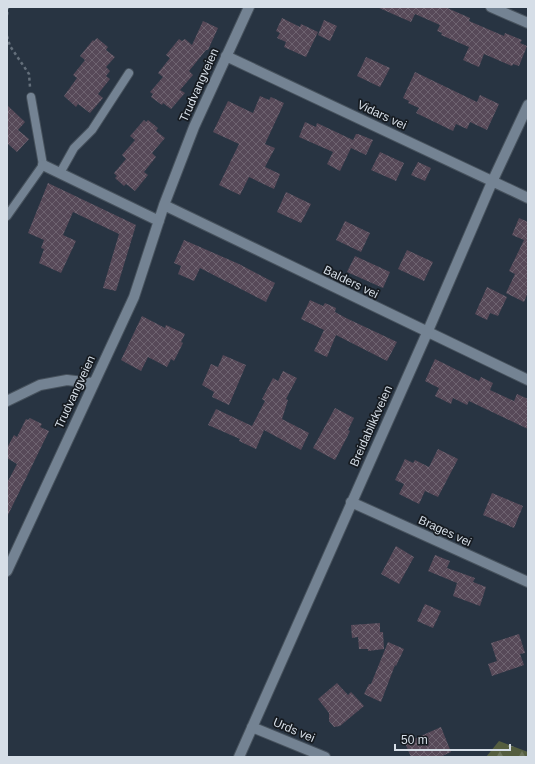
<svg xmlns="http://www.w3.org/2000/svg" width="535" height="764" font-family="Helvetica,sans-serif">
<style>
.forest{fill:url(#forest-firs)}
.building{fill:url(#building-cross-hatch)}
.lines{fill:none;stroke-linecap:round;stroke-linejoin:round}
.lane-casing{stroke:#47525d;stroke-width:10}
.street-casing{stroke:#47525d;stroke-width:12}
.path{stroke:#646f7b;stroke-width:2.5;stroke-dasharray:3 3;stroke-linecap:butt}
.lane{stroke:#748393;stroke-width:8}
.street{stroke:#748393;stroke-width:10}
.labels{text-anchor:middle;stroke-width:3.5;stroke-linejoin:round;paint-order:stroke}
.street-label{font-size:12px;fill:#d6dee7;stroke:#161b21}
</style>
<defs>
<pattern id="forest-firs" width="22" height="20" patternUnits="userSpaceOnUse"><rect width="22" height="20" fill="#555e3f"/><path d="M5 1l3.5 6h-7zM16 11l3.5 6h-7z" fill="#6d755b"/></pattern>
<pattern id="building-cross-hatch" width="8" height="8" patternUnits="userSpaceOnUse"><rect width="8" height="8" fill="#574958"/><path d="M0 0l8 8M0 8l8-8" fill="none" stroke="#6e6370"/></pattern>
</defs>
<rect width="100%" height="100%" fill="#283442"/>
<path class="forest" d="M499,741L528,752V757H486Z"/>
<path class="building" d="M377,7H445L470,18L469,21L504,36L505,33L522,40L520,43L527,46L519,66L513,64L512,66L484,54L479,67L463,60L469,47L441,35L442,33L437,31L440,25L415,14L411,22Z
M282,18L300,27L301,24L318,32L306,57L284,47L286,42L277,38L280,33L276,31Z
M324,20L337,26L330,41L318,35Z
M203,21L218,28L208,50H206L189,71L193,75L180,90L185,93L171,109L163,103L162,105L151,97L153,94L150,92L163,77L158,73L170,58L166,55L179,39L182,41L185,39L192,45Z
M97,38L108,47L106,50L115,57L106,67L110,71L106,76L110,79L98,94L103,98L90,113L78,104L76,107L64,96L77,78L73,75L85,60L80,56L93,40L94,41Z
M366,57L390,68L380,87L357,76Z
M415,72L477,102L480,95L499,104L487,130L470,122L467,129L456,124L453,131L416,113L419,108L408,103L409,101L403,98Z
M260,96L269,100L271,97L284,103L265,144L275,148L265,167L280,174L274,189L249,177L240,195L219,185L239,144L213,132L228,101L253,113Z
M7,105L25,122L18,130L29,139L17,152L7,143Z
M144,120L146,122L148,120L158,128L156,131L165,138L152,153L156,157L144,172L148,175L135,191L126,184L124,186L115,178L117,176L114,173L126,159L122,155L135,140L130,136Z
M305,122L316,127L317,123L353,140L356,134H358L373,140L366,155L351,148L340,171L327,164L333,152L299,137Z
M380,152L404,163L396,181L371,170Z
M418,162L431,168L425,181L411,175Z
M48,183L136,225L116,291L103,288L119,234L73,212L63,235L76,241L61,273L39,263L44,249L41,248L44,240L28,233Z
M286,192L311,204L301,223L277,212Z
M519,218L528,222V292L524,302L506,293L515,274L509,271L524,240L512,235Z
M345,221L370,233L361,252L336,240Z
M184,240L239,264L275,283L266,302L200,268L194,281L178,274L181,266L174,263Z
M407,250L433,262L424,281L398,269Z
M355,256L390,272L383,288L347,272Z
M487,287L507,297L498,316L490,313L487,320L475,314Z
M310,300L323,306L325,303L336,308L335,312L346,318L397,342L387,361L336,335L327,357L314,351L324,330L301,319Z
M142,316L165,328L166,325L185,334L181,342L183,343L174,361L171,359L167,367L148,357L141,371L121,360Z
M223,355L246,365L229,405L212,397L214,392L202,385L211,364L218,367Z
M435,359L479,381L481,377L493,383L490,390L514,401L517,394L528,399V429L469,401L467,405L453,398L451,404L435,396L439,388L425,381Z
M283,371L297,378L286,399L288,400L282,419L309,433L301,450L264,430L256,449L239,441L240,439L208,425L216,409L252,426L265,401L262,399L273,378L278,381Z
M335,408L354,418L348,430L350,431L346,439L335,460L313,448Z
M30,418L42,424L40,427L49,431L7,517V483L17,464L7,458V448L14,435L17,437L26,419L28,420Z
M438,449L458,459L438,497L425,491L419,504L399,494L404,484L395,480L405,459L413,463L415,460L429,467Z
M492,493L523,506L514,528L483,515Z
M396,546L414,557L399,584L381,574Z
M435,555L450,561L447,568L475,578L473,582L486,587L480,606L453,596L457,583L428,571Z
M425,604L441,611L433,628L417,621Z
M380,623V632H383L384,649L368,651V649H359L358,637L352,638L351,625Z
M519,634L525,653L520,654L524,665L492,676L488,664L497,661L491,643Z
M388,642L404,649L396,666L395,665L381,702L364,694L369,684H371Z
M337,683L348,695L351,692L364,706L340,726L334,727L329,721V713L318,699Z
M441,727L451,752L440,757H411L405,743Z"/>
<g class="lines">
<g class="lane-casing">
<path id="lane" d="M60,173L74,148L92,130L129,73
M7,216L43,165L31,97"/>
</g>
<g class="street-casing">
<path id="street" d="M491,7L528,23
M226,56L528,198
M43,165L159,221
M164,205L528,380
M7,401L40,385L67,380L92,383
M351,502L528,582
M7,571L134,297L164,205L194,127L249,7
M252,727L325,757
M239,757L427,333L492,182L528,105"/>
</g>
<path class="path" d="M7,15L8,7
M7,36L10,46L29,74L30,87"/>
<use href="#lane" class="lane"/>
<use href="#street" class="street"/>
</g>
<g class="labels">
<g class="street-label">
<text transform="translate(199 85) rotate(-66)" y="4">Trudvangveien</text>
<text transform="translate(382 115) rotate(25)" y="4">Vidars vei</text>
<text transform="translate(351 282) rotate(26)" y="4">Balders vei</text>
<text transform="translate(75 392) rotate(-65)" y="4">Trudvangveien</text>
<text transform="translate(371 426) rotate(-66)" y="4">Breidablikkveien</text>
<text transform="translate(445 531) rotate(25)" y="4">Brages vei</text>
<text transform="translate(294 730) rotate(23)" y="4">Urds vei</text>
</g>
</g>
<rect width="535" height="764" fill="none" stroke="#d6dee7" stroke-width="16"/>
<path d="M395 744v6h115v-6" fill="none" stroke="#d6dee7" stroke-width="2"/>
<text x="401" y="744" font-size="12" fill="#d6dee7" stroke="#161b21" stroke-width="3" paint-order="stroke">50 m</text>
</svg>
